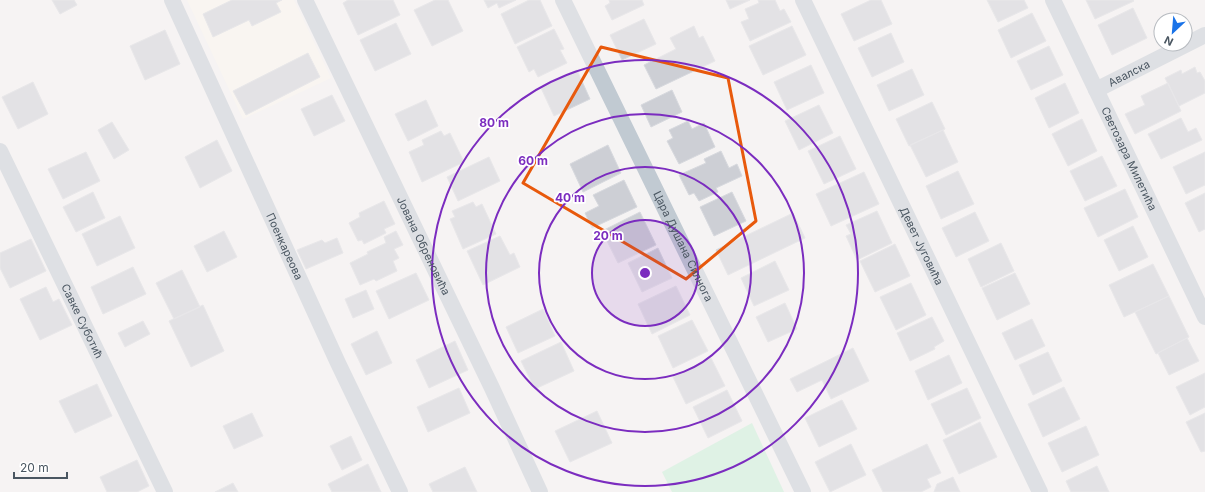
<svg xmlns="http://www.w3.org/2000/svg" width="1205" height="492" font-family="Inter,sans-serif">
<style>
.commercial{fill:#fdf9ef}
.green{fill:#c3f1d5}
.building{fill:#cdcfd5;stroke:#d7d9de}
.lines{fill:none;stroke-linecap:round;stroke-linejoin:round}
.minor{stroke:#c1cad2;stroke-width:16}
.marked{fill:none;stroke:#e8590c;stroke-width:3;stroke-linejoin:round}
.ring{fill:none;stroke:#7b2cbf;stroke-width:2}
.labels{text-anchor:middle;stroke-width:3.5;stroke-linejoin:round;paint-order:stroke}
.street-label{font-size:11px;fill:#4a5661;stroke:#fff}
.centre{fill:#7b2cbf;stroke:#fff;stroke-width:2}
.ring-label{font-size:12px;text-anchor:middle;font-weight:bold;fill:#7b2cbf;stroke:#fff;stroke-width:3.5;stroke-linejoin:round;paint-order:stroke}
</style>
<rect width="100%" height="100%" fill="#f5f3f3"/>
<path class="commercial" d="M187,0H294L331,78L243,119Z"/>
<path class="green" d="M752,423L784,492H672L662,472Z"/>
<path class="building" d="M52,0H74L77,5L60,14Z
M232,0H282L276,3L281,12L252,26L249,20L213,37L203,14Z
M348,0H393L400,15L358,35L343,3Z
M435,0H448L463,31L432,46L414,10Z
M484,0H516L499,8L497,3L488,8Z
M529,0H540L552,26L515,44L501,14Z
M609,0H642L644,5L612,20L605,6L610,3Z
M726,0H750L730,9Z
M758,0H775L780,11L784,9L791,22L750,41L741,22L749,19L745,9L759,3Z
M871,0H881L892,24L854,41L841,14Z
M987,0H1024L1028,8L998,22Z
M1086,0H1133L1134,1L1095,19Z
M1133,8L1147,38L1112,55L1098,25Z
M1032,13L1046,41L1011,58L998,30Z
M644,19L656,44L622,60L610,35Z
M396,23L411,54L375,71L360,40Z
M694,26L699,38L703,36L715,61L656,89L644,65L676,49L670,38Z
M792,26L806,55L763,75L749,46Z
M554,29L564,49L560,50L567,63L538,77L534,69L529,72L517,47Z
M165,30L180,64L145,80L130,46Z
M891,33L904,62L872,77L858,48Z
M1049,46L1063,75L1031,90L1017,61Z
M308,53L320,77L246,115L233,91Z
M811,65L824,93L787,110L774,82Z
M1195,67L1197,73L1200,72L1205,81V93L1179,106L1165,78L1181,70L1182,74Z
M912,69L924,95L889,111L877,85Z
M577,70L590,99L554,116L541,88Z
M33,82L48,114L18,129L2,97Z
M1065,83L1079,113L1049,128L1035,98Z
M1168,83L1181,111L1135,134L1125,114L1145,105L1141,96Z
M672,90L682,112L651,127L641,105Z
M332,95L345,121L314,136L301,109Z
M426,100L438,126L408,141L395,114Z
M932,102L945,129L909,146L896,119Z
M819,105L833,133L799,150L785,121Z
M1181,118L1188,132L1196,128L1202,140L1161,159L1148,134Z
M1082,119L1097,151L1068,166L1052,134Z
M688,121L692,129L704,123L715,147L679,164L667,141L673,138L669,130Z
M112,122L129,150L114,159L98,130Z
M943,130L958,162L926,177L910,145Z
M441,131L444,136L450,133L464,162L422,182L409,152L424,145L422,140Z
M840,136L856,169L824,184L808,151Z
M217,140L232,171L200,188L185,157Z
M608,145L621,173L583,192L570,164Z
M721,151L729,168L737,164L742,176L716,188L718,192L699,201L694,193L689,195L679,175L706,163L704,159Z
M86,152L100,181L63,199L48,169Z
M1205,152V185L1186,194L1173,167Z
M1102,156L1117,186L1085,201L1070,171Z
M489,157L500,181L458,201L447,177Z
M958,171L974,204L941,219L926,186Z
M864,172L879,204L831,226L816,194Z
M624,180L637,207L592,228L585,213L599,206L593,195Z
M1125,189L1138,217L1098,237L1084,208Z
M93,192L105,218L76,232L63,207Z
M732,192L746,221L714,236L700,207Z
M1205,193V229L1199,232L1185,203Z
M384,201L395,224L384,229L386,233L364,244L362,240L358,241L349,223L360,217L359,213Z
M473,202L476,207L482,204L496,234L463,249L450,219L455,217L452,211Z
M877,211L892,243L857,260L846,236L851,234L846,225Z
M640,212L656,245L618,263L602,231Z
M975,212L989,241L956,257L942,228Z
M793,213L805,238L728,275L716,250Z
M120,216L135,248L97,266L82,234Z
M1133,226L1148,257L1119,271L1104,240Z
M224,231L237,257L207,272L194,246Z
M396,231L403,245L394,249L399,258L393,261L397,271L376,281L374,279L360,285L350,263L368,254L367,252L386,243L384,237Z
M500,236L510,255L514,253L520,267L483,285L467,251Z
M337,238L343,253L306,269L297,250L322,240L325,243Z
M31,239L46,271L10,288L0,268V253Z
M1001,243L1014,271L981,287L968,259Z
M895,244L910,276L875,292L860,261Z
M658,248L672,278L642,292L628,263Z
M775,261L789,290L754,306L741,278Z
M1153,264L1169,296L1124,317L1109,285Z
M133,267L146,294L103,314L91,287Z
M182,270L200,307L174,319L156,283Z
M416,273L429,300L389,319L376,291Z
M1015,273L1030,304L997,320L982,288Z
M911,283L926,315L896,330L880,297Z
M676,286L690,315L652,334L638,304Z
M46,287L53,302L59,299L72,325L40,340L20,299Z
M366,290L374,309L353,318L345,299Z
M1169,296L1189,337L1156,354L1135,312Z
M785,303L797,329L768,342L756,317Z
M203,305L224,351L191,367L169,321Z
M543,309L555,336L518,353L506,327Z
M932,317L944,341L934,347L935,349L910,361L897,333Z
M1032,319L1045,346L1015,360L1002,333Z
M692,320L708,351L673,368L658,336Z
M143,321L150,334L125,347L118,333Z
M377,331L392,363L366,375L351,344Z
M1187,338L1199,361L1169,375L1158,353Z
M455,341L468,370L429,388L416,360Z
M561,342L574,371L535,389L521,361Z
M853,348L869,381L831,399L822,380L797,392L790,379Z
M1048,352L1062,381L1033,395L1019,365Z
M949,355L962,383L928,400L915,371Z
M711,358L725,386L686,404L673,377Z
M1205,373V407L1190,415L1176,387Z
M97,384L112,416L75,433L59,401Z
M1064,387L1080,419L1043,437L1028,404Z
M459,388L470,413L428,432L417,407Z
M967,388L981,418L946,435L931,404Z
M727,390L742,421L708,438L693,407Z
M842,400L857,429L819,447L805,418Z
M597,411L612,443L570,462L555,431Z
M252,413L263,436L234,449L223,426Z
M1205,413V451L1201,452L1186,422Z
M980,422L997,457L959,474L943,440Z
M1086,426L1099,455L1062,472L1048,443Z
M351,436L362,460L342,470L330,446Z
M851,444L866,475L830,492L815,462Z
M927,444L941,473L927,479L931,487L921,492H883L872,470Z
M137,460L149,486L137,492H107L100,477Z
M368,464L381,492H332L328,484Z
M1097,466L1109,492H1071L1066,481Z
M465,467L477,492H433L429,484Z
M953,477L960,492H934L937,484Z
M233,483L238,492H215Z"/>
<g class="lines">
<g class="minor">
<path id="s1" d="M172,0L338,363L400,492"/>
<path id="s2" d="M305,0L492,388L540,492"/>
<path id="s3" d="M563,0L803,492"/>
<path id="s4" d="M803,0L1040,492"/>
<path id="s5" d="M1053,0L1205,317"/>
<path id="s6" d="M1096,90L1205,35"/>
<path id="s7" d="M0,151L165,492"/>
</g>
</g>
<path d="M0 0H1205V492H0ZM601,47L728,78L756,221L686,279L523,183Z" fill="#f5f3f3" fill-opacity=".55" fill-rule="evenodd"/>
<path class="marked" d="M601,47L728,78L756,221L686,279L523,183Z"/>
<circle cx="645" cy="273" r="53" fill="#7b2cbf" fill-opacity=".12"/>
<g class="ring">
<circle cx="645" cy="273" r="53"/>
<circle cx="645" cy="273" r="106"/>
<circle cx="645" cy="273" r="159"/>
<circle cx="645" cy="273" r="213"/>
</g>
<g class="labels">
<g class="street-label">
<text dy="4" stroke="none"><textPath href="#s6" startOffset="37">Авалска</textPath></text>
<text dy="4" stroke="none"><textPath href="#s5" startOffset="176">Светозара Милетића</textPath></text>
<text dy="4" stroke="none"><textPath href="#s2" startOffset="273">Јована Обреновића</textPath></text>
<text dy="4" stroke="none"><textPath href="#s3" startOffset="274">Цара Душана Силнога</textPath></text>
<text dy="4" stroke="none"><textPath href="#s4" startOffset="273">Девет Југовића</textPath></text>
<text dy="4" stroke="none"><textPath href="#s1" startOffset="271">Поенкареова</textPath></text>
<text dy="4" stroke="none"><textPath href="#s7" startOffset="189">Савке Суботић</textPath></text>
</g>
</g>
<circle cx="645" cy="273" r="6" class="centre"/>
<g class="ring-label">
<text x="494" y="127">80 m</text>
<text x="533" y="165">60 m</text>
<text x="570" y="202">40 m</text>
<text x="608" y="240">20 m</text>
</g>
<g transform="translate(1173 32) rotate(206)"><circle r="19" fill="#ffffff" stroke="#b7bbc0"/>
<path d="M0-3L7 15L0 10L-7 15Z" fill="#1a73e8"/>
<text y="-6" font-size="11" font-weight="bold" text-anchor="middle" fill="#4a5661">N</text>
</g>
<path d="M14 472v6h53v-6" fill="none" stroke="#4a5661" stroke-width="2"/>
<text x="20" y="472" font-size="12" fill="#4a5661" stroke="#ffffff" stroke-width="3" paint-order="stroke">20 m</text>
</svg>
